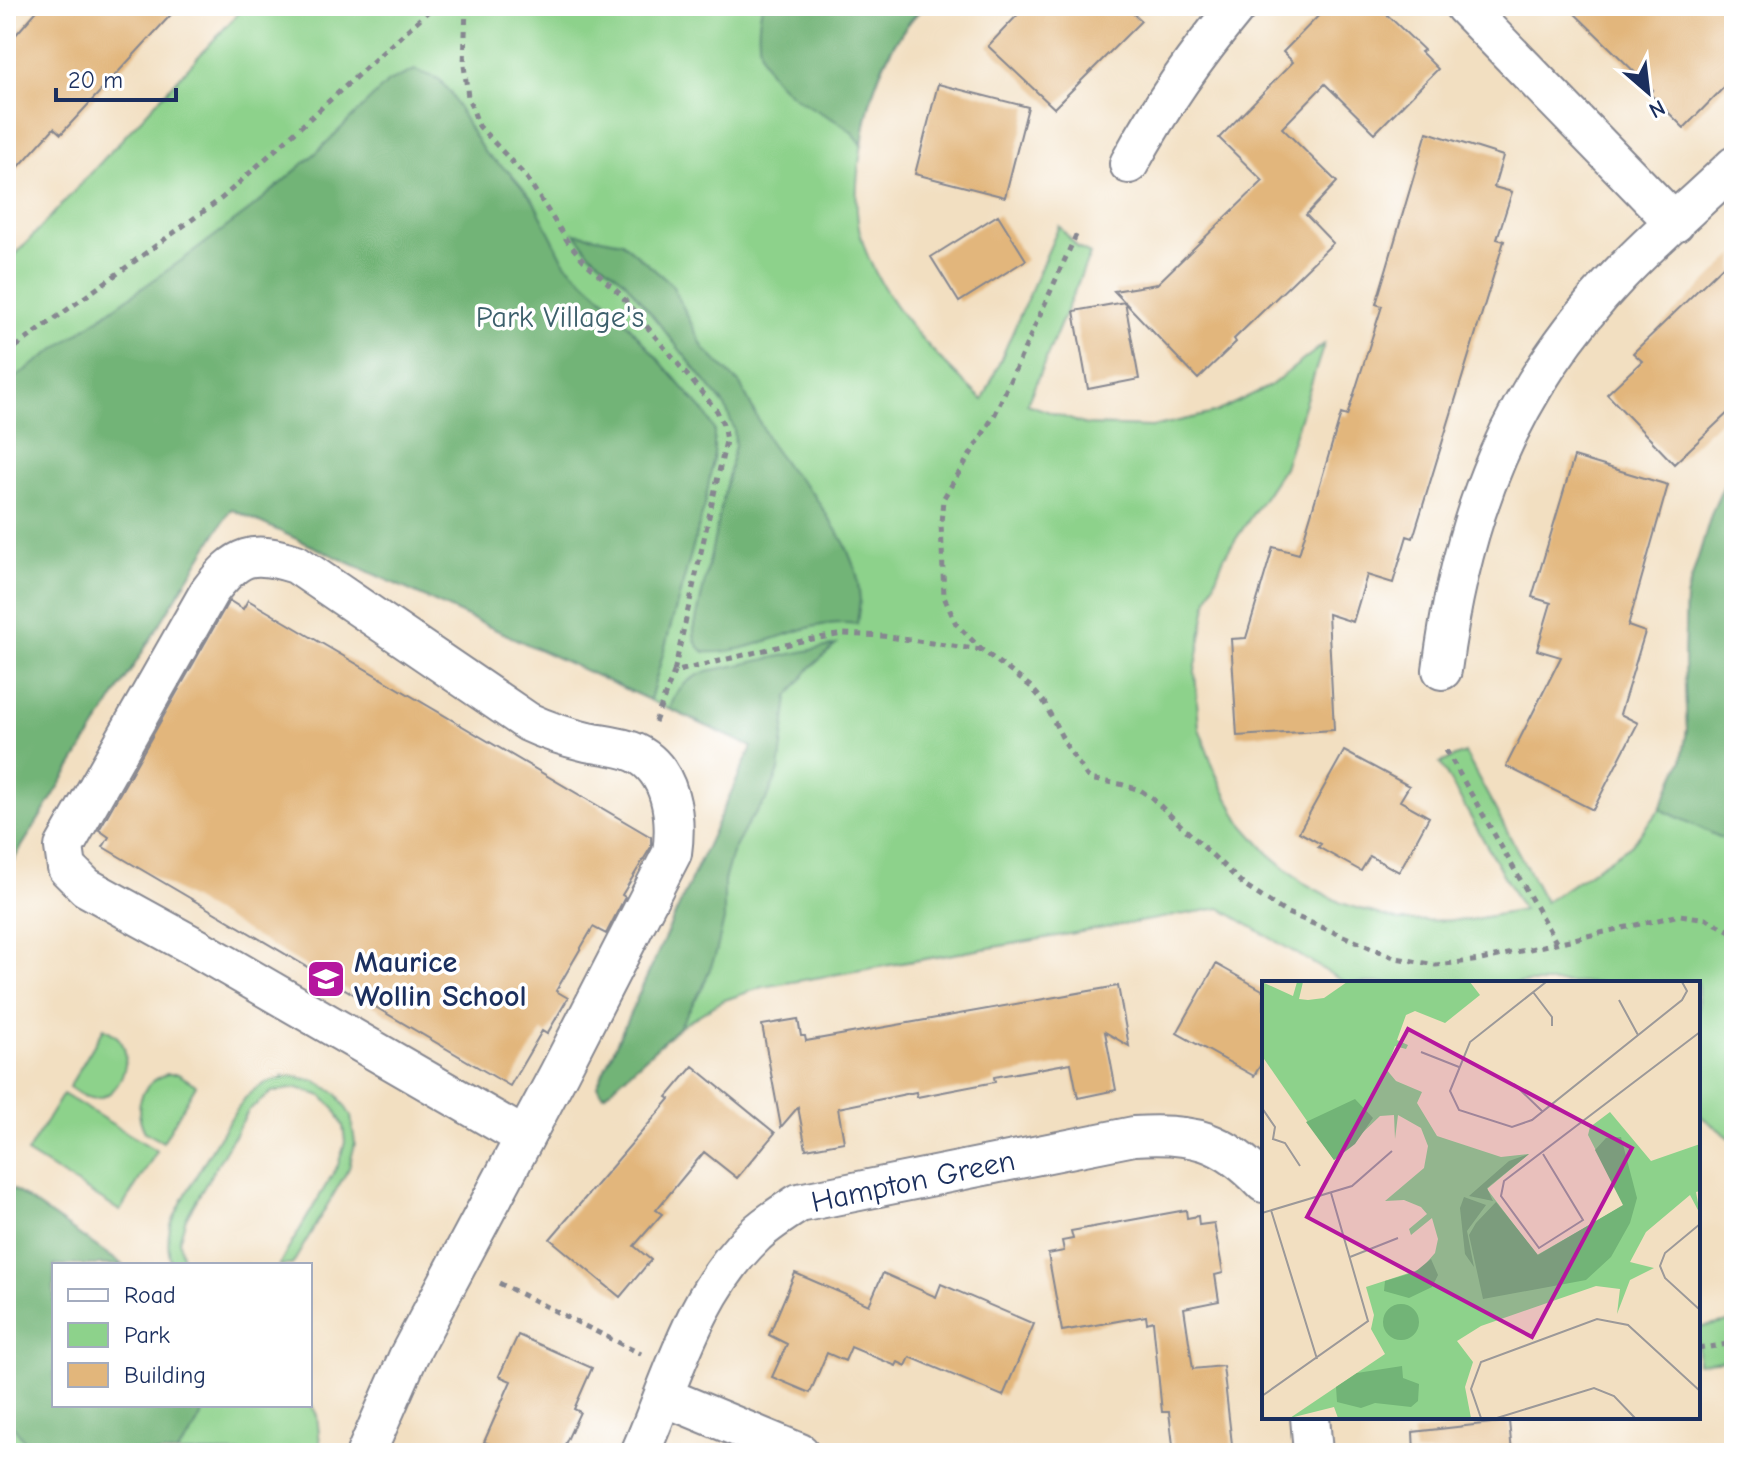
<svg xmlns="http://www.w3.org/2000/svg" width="1740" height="1459" font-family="'Comic Neue',sans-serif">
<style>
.green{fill:#8dd28b;stroke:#548074;stroke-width:2}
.forest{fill:#72b477;stroke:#46726a;stroke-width:2}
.building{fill:#e2b67b}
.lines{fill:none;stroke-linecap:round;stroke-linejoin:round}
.minor-casing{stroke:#868790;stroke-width:42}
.path{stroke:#868790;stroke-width:5;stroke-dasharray:6 6;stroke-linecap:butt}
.minor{stroke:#fff;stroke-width:38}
.labels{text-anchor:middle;stroke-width:7;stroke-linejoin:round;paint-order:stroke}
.park-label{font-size:30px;fill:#3d606c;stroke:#fff}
.poi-label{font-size:30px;font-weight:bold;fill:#1b2f5e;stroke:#fff;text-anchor:start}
.street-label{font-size:30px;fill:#1b2f5e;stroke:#fff}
.inset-road{fill:none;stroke:#9c9999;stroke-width:2}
.view{fill:#b5179e;fill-opacity:0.15;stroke:#b5179e;stroke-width:4}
.inset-edge{fill:none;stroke:#1b2f5e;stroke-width:4}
</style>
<rect width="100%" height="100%" fill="#fff"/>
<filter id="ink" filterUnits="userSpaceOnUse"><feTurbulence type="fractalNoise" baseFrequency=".0125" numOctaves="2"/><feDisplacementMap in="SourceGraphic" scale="16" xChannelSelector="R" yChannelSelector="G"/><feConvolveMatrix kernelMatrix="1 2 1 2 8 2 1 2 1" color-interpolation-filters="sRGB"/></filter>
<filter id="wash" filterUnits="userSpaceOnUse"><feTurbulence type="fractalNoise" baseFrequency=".006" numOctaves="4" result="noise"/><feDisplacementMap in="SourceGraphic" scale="32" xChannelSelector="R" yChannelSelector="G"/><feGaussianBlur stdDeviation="1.8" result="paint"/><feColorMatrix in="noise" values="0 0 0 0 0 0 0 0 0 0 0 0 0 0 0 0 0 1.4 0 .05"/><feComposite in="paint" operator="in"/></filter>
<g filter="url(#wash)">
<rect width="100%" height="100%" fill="#f2dfc1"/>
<path class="green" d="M245,6H924C891,39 874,79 865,125C859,160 851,205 862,240C881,302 937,358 983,400L1059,226L1078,248L1090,254L1027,404L1086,425L1152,427L1214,413L1270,386L1324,344L1284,467L1224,557L1208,599L1195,671L1199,728L1216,774L1239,820L1268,853L1302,882L1341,903L1400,921L1469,920L1523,910L1440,763L1465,753L1545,902L1631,845L1660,809L1682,761L1687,730L1684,664L1686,598L1712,512L1734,463V1141L1698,1114V983H1346L1220,908L763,987L722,1001L678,1028L604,1095L597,1086L752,747L231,509L6,872V265Z
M104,1028C110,1032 116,1034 120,1040C136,1062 115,1107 86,1097C80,1095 74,1090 69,1087Z
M167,1074H178L196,1085L163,1142L145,1132C132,1107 141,1083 167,1074Z
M293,1076L316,1081L337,1094L351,1116L355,1143L349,1168L292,1265H279L338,1165L345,1142L343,1126L335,1109L322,1096L297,1088L272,1092L249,1110L186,1218L179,1241L184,1265H172C168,1253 167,1241 170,1228C175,1209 234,1109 248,1095C261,1083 276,1078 293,1076Z
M63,1094L157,1151L120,1211L27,1153Z
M6,1184L123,1265H54V1405H310V1402L317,1415L321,1453H6Z
M1734,1321V1359L1698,1363V1328Z"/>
<path class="forest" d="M762,6H924C886,43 868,93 862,145C848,123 829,118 807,105C766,80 751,54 762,6Z
M415,70L439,79L451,94L471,131L485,153L510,173L533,200L565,263L610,304L706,414L714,430V454L705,504L650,700L231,509L6,872V384L192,253L252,208L317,152L388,82Z
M575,233L622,242L672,285L704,349L740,384L770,443L787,467L814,495L845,544L857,574L860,600L857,624C805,616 755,656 704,652C696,645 694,640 694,630L735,445L734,429L725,406L624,280L590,253Z
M1734,463V844L1660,809L1682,761L1687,730L1684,664L1686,598L1712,512Z
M836,645L811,667L788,697L779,771L767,799L750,820L732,853L724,881V920L716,953L703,987L678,1028L604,1095L597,1086L752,747L670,709C677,687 687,679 708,671Z
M6,1184L123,1265H54V1405H207L190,1437L176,1453H38L30,1448L6,1416Z"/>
<g id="blocks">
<path class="building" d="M41,6H179L61,134L54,128L6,181V46Z
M1026,6H1125L1141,21L1054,108L988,46Z
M1328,6H1378L1424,50L1421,52L1438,69L1375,133L1325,84L1282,128L1337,182L1306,215L1333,243L1234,339L1236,342L1198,379L1114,291L1157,284L1263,181L1219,138L1293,62L1283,52Z
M1567,6H1734V77L1684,128L1649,93L1653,90Z
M938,84L1028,107L1005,197L915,174Z
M1427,132L1503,156L1494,187L1512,192L1497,239L1504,241L1413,538L1407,536L1393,583L1367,575L1353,622L1328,614L1334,730L1237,736L1231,639L1246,638L1273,547L1299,554L1341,414L1347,416L1382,306L1376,304Z
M998,215L1026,260L959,302L931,257Z
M1734,255V407L1674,464L1607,394L1642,361L1633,353Z
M1125,302L1139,379L1088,389L1074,311Z
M1574,457L1668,485L1628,626L1645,632L1620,714L1638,723L1593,810L1506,766L1561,657L1537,650L1551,603L1532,597Z
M248,600L651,837V847L622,895L625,897L606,934L593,927L556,991L568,998L547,1034L542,1031L510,1086L103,847L109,837L99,830L227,604L230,601L243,609Z
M1344,751L1409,786L1400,801L1429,817L1399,872L1370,856L1361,871L1318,847L1321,844L1299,832Z
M1216,964L1264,991V1059L1254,1076L1177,1033Z
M1118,986L1129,1046L1105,1032L1116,1090L1078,1098L1071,1063L994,1077L995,1082L917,1097L916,1092L838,1108L844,1142L806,1149L798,1107L781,1127L762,1025L798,1019L801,1036H805L806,1041Z
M693,1066L775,1133L737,1178L704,1152L656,1210L662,1214L634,1246L651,1260L620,1297L550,1239L670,1099L667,1097Z
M1186,1210L1187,1218L1198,1216L1199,1225L1214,1223L1223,1273L1215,1275L1219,1301L1184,1308L1193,1369L1223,1366L1233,1453H1174L1169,1412H1162L1153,1321L1147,1323L1146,1316L1062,1331L1048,1254L1064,1251L1062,1241L1073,1239L1071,1231Z
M795,1273L869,1305L883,1273L936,1297L941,1284L1034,1324L1003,1396L910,1357L906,1366L898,1362L896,1366L851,1347L845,1361L827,1353L810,1393L772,1377L787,1344L769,1335Z
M518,1335L592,1368L574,1409L580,1412L561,1453H489L493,1445L484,1442L511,1381L499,1376Z
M1509,1421L1512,1453H1414L1413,1432Z"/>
</g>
</g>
<g filter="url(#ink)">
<use href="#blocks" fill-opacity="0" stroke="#868790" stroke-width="2"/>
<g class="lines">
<g class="minor-casing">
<path id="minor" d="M1464,6L1675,223
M1129,164C1162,104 1194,58 1237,6
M1442,670C1462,515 1510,390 1620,274C1656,236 1697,202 1734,166
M665,1397L800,1453
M1310,1417L1313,1453
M366,1453L409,1355L559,1073L672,853C677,818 672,771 636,753C621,746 603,745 587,742C566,737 547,731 528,722L296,564C251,550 238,554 209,592L64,847L67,868L86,887L197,948L524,1137
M640,1453C673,1378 694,1294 754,1236C767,1223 784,1213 799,1203L1134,1136C1193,1132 1223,1140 1264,1183"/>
</g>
<path class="path" d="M466,6L464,65L468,97L479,126L527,178L568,242L584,261L619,293L717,411L723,424L726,441L674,672
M1076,235L995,414L943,499L941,523L944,597L956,624L982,650L1030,686L1044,702L1066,745L1087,776L1094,780L1120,784L1140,790L1152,798L1246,887L1285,912L1396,958L1436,965L1481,960L1680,915L1707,919L1734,933
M6,354L222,198L434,6
M655,722L674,672L806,640L844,634L882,636L981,650
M1446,750L1556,942
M499,1283L641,1354
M1698,1349L1734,1343
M6,1441L24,1453"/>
<use href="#minor" class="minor"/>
</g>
</g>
<defs>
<g id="school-square" transform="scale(2)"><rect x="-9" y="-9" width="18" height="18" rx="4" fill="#b5179e" stroke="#fff"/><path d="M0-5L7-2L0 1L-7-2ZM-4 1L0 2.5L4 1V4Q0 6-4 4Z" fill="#fff"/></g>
</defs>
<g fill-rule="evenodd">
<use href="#school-square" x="326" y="979"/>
</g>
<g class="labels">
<g class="park-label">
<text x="560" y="327">Park Village's</text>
</g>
<g class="poi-label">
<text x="354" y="972">Maurice<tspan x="354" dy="34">Wollin School</tspan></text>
</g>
<g class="street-label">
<text transform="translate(913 1181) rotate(-12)" y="10">Hampton Green</text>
</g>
</g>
<g transform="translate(1262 981)">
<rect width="438" height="438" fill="#f2dfc1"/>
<path d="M0,1L31,15L35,1H41L37,18L46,19L62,17L85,1H208L218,14L183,42L153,30L144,34L135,59L146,64L144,68L133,65L124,88L134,100L160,111L155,122L175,155L239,176L267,173L225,208L275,274L362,224L326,154L328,146L348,131L389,180L438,163V210L434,211L438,233L428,214L384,251L368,281L392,287L368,299L355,333L358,308L334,305L219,345L195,360L211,381L203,406L209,437H76L72,426L28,437L123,373L109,348L112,334L104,306L159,288L173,272L176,258L170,237L149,254L147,248L165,233L159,226L142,219L123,220L162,187L166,165L159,147L136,134L133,158L132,134L118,135L72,179L0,75Z" fill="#8dd28b"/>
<path d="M93,118L111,137L93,163L72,179L44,141ZM359,156L375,217L368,242L349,276L324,299L221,318L207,254L214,242L234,221L276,274L361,224L333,169L344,157ZM267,173L225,207L231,220L207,215L247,180ZM202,216L224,224L205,250L212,286L203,273L198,227ZM169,278L176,294L170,306L147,317L122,310L123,300L153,291ZM121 341a18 18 0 1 1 36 0a18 18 0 1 1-36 0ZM140,385L141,397L157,403L156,420L149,426L113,422L99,427L75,421L74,406L95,392Z" fill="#72b477"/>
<path class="inset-road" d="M284,1L208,61L188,110L197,129L250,146L270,139L420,19L425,10L420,1M271,11L290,36V45M357,19L376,54M159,71L197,86M252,103L280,130M0,127L13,146L11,158L23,162L38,185M281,173L321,239L277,267L239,215L242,200L438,51M9,229L55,378M0,232L90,205L130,170M438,243L403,272L398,285L403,297L438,329M88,276L136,257M0,415L106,340L69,212M219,437L209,408L219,381L335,338L366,344L438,410M235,437L332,407L352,415L373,437"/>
<path class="view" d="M146,48L370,167L270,356L45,236Z"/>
<rect width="438" height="438" class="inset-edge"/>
</g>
<rect width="1740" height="1459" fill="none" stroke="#fff" stroke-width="32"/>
<rect x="52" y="1263" width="260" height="144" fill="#ffffff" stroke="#a4acbf" stroke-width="2"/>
<rect x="68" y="1289" width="40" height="12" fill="#ffffff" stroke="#a4acbf" stroke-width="2"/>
<text x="124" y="1303" font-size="24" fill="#1b2f5e">Road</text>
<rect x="68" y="1323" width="40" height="24" fill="#8dd28b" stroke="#a4acbf" stroke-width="2"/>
<text x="124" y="1343" font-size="24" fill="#1b2f5e">Park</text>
<rect x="68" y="1363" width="40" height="24" fill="#e2b67b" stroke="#a4acbf" stroke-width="2"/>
<text x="124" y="1383" font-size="24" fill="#1b2f5e">Building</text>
<g transform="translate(1648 92) rotate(152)" stroke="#ffffff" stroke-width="6" paint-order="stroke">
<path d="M0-6L14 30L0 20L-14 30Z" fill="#1b2f5e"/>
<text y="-12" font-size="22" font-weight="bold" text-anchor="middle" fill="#1b2f5e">N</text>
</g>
<path d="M56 88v12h120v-12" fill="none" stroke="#1b2f5e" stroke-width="4"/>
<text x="68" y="88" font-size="24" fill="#1b2f5e" stroke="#ffffff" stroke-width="6" paint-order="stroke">20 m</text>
</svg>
